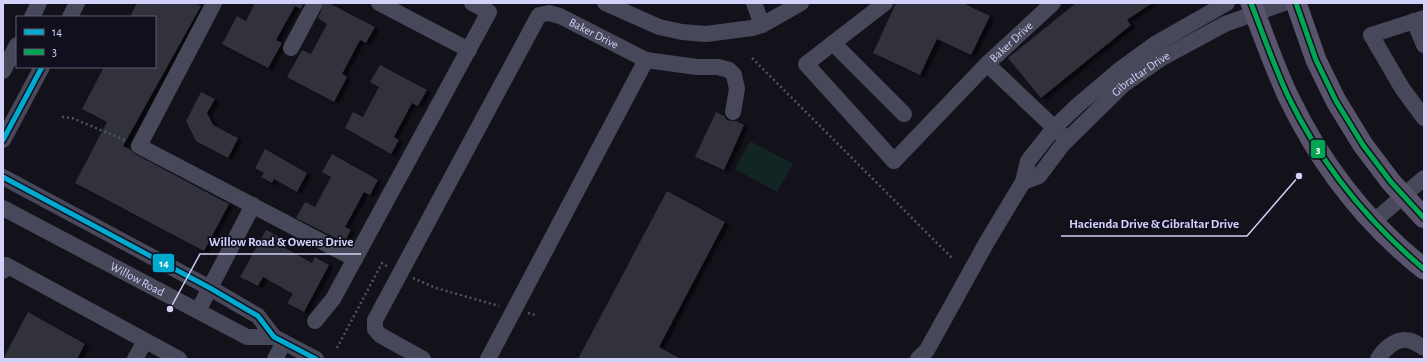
<svg xmlns="http://www.w3.org/2000/svg" width="1427" height="362" font-family="'Alegreya Sans',sans-serif">
<style>
.green{fill:#122524}
.building{fill:#31303d;filter:url(#shadow)}
.lines{fill:none;stroke-linecap:round;stroke-linejoin:round}
.path{stroke:#4a5761;stroke-width:2.5;stroke-dasharray:2 3;stroke-linecap:butt}
.minor{stroke:#48485b;stroke-width:16}
.major{stroke:#5a536c;stroke-width:21}
.bus-1-casing{stroke:#100f1e;stroke-width:8}
.bus-2-casing{stroke:#100f1e;stroke-width:8}
.bus-1{stroke:#00a9ce;stroke-width:5}
.bus-2{stroke:#00a651;stroke-width:5}
.labels{text-anchor:middle;stroke-width:3.5;stroke-linejoin:round;paint-order:stroke}
.street-label{font-size:12px;fill:#d2d1fa;stroke:#100f1e}
.leader{fill:none;stroke:#d2d1fa;stroke-width:1.5}
.callout-dot{fill:#d2d1fa;stroke:#100f1e;stroke-width:1.5}
.callout-label{font-size:13px;text-anchor:middle;font-weight:bold;fill:#d2d1fa;stroke:#100f1e;stroke-width:3.5;stroke-linejoin:round;paint-order:stroke}
.line-badge{stroke:#100f1e;stroke-width:1.5}
.badge-label{font-size:11px;text-anchor:middle;font-weight:bold;fill:#fff}
</style>
<defs>
<filter id="shadow"><feDropShadow dx="4.5" dy="2.5" stdDeviation="1" flood-color="#0009"/></filter>
</defs>
<rect width="100%" height="100%" fill="#13121a"/>
<path class="green" d="M750,141L793,164L777,192L735,169Z"/>
<path class="building" d="M137,3H194L201,6L123,146L131,150L135,154L229,204L204,251L75,183L107,122L82,109L104,67H155V17H130Z
M255,3H304L301,9L295,6L276,40L282,43L268,68L222,44L237,16L246,21Z
M324,3H329L375,27L366,43L360,40L342,74L347,77L334,102L287,77L302,50L311,54L327,24L318,18Z
M896,3H963L990,16L971,55L937,39L920,75L873,53Z
M1076,3H1152L1127,20L1131,25L1041,98L1008,58Z
M380,65L427,90L418,106L412,103L394,137L399,140L391,154L345,128L353,112L363,117L379,87L370,82Z
M201,92L215,99L207,113L213,125L238,138L228,158L196,141L186,121Z
M716,112L724,116L727,120L731,121H736L744,125L724,170L695,157Z
M265,149L307,173L297,192L274,179L272,183L261,177L264,173L255,168Z
M332,154L378,180L370,195L364,192L345,227L351,230L344,242L296,218L305,202L315,207L331,177L322,172Z
M667,191L725,222L659,347L681,359H578Z
M266,230L281,238L278,244L312,263L315,257L329,265L304,312L287,303L293,294L263,277L258,286L240,277Z
M28,312L85,344L77,359H3Z"/>
<g class="lines">
<path class="path" d="M752,58L952,258
M62,117L72,118L127,141
M413,278L436,288L499,306
M528,313L535,315
M337,348L382,263L388,267"/>
<g class="minor">
<path d="M214,3L139,146L355,259"/>
<path d="M379,3L469,50"/>
<path d="M605,3L659,27L682,32L706,34L752,28L762,25L801,3"/>
<path d="M754,3L762,25"/>
<path id="s1" d="M885,3L806,64L894,161L987,64L1053,3"/>
<path d="M32,17L39,3"/>
<path d="M70,17L77,3"/>
<path d="M1424,18L1371,35L1402,88L1424,118"/>
<path d="M1414,21L1424,45"/>
<path d="M833,43L904,114"/>
<path d="M291,48L315,3"/>
<path d="M987,64L1061,134"/>
<path d="M3,71L17,45"/>
<path d="M3,140L42,67"/>
<path d="M3,177L210,288L258,316L274,337L316,359"/>
<path id="s2" d="M1023,182L1039,176L1063,144L1123,85L1162,58L1225,24L1284,3"/>
<path id="s3" d="M3,208L247,337H274"/>
<path d="M1373,222L1424,178"/>
<path d="M3,271L6,265L179,359"/>
<path d="M198,311L253,205"/>
<path d="M315,321L333,299L489,12L472,3"/>
<path d="M135,359L145,341"/>
<path d="M275,359L284,342"/>
<path id="s4" d="M423,359L380,335L375,329V320L539,15L549,13L560,16L646,60L697,67H718L729,70L734,75L737,89L733,112"/>
<path d="M488,359L646,60"/>
<path d="M918,359L927,350L988,240L1023,182L1028,161L1054,128L1078,105L1118,71L1155,44L1227,3"/>
<path d="M1378,359C1383,350 1395,339 1406,340C1413,340 1419,345 1424,348"/>
</g>
<path class="major" d="M1251,3C1263,34 1274,66 1288,96C1320,163 1366,223 1424,269
M1296,3L1316,60L1336,101L1363,145L1391,182L1424,218"/>
<g class="bus-1-casing">
<path id="bus-1" d="M3,140L42,67
M3,177L210,288L258,316L274,337L316,359"/>
</g>
<g class="bus-2-casing">
<path id="bus-2" d="M1251,3C1263,34 1274,66 1288,96C1321,164 1367,221 1424,269
M1296,3L1316,60L1336,101L1363,145L1391,182L1424,218"/>
</g>
<use href="#bus-1" class="bus-1"/>
<use href="#bus-2" class="bus-2"/>
</g>
<g class="labels">
<g class="street-label">
<text dy="4" stroke="none"><textPath href="#s4" startOffset="472">Baker Drive</textPath></text>
<text dy="4" stroke="none"><textPath href="#s1" startOffset="398">Baker Drive</textPath></text>
<text dy="4" stroke="none"><textPath href="#s2" startOffset="162">Gibraltar Drive</textPath></text>
<text dy="4" stroke="none"><textPath href="#s3" startOffset="152">Willow Road</textPath></text>
</g>
</g>
<path class="leader" d="M1299 176L1247 236H1061M170 309L200 254H361"/>
<g class="callout-dot">
<circle cx="1299" cy="176" r="4"/>
<circle cx="170" cy="309" r="4"/>
</g>
<g class="callout-label">
<text x="1154" y="228">Hacienda Drive &amp; Gibraltar Drive</text>
<text x="281" y="246">Willow Road &amp; Owens Drive</text>
</g>
<g class="line-badge">
<rect x="1310" y="139" width="16" height="20" rx="4" fill="#00a651"/>
<rect x="152" y="253" width="23" height="20" rx="4" fill="#00a9ce"/>
</g>
<g class="badge-label">
<text x="1318" y="153">3</text>
<text x="164" y="267">14</text>
</g>
<rect width="1427" height="362" fill="none" stroke="#d2d1fa" stroke-width="8"/>
<rect x="16" y="16" width="140" height="52" fill="#100f1e" stroke="#5e5d76"/>
<rect x="24" y="29" width="20" height="6" fill="#00a9ce" stroke="#5e5d76"/>
<text x="52" y="36" font-size="12" fill="#d2d1fa">14</text>
<rect x="24" y="49" width="20" height="6" fill="#00a651" stroke="#5e5d76"/>
<text x="52" y="56" font-size="12" fill="#d2d1fa">3</text>
</svg>
